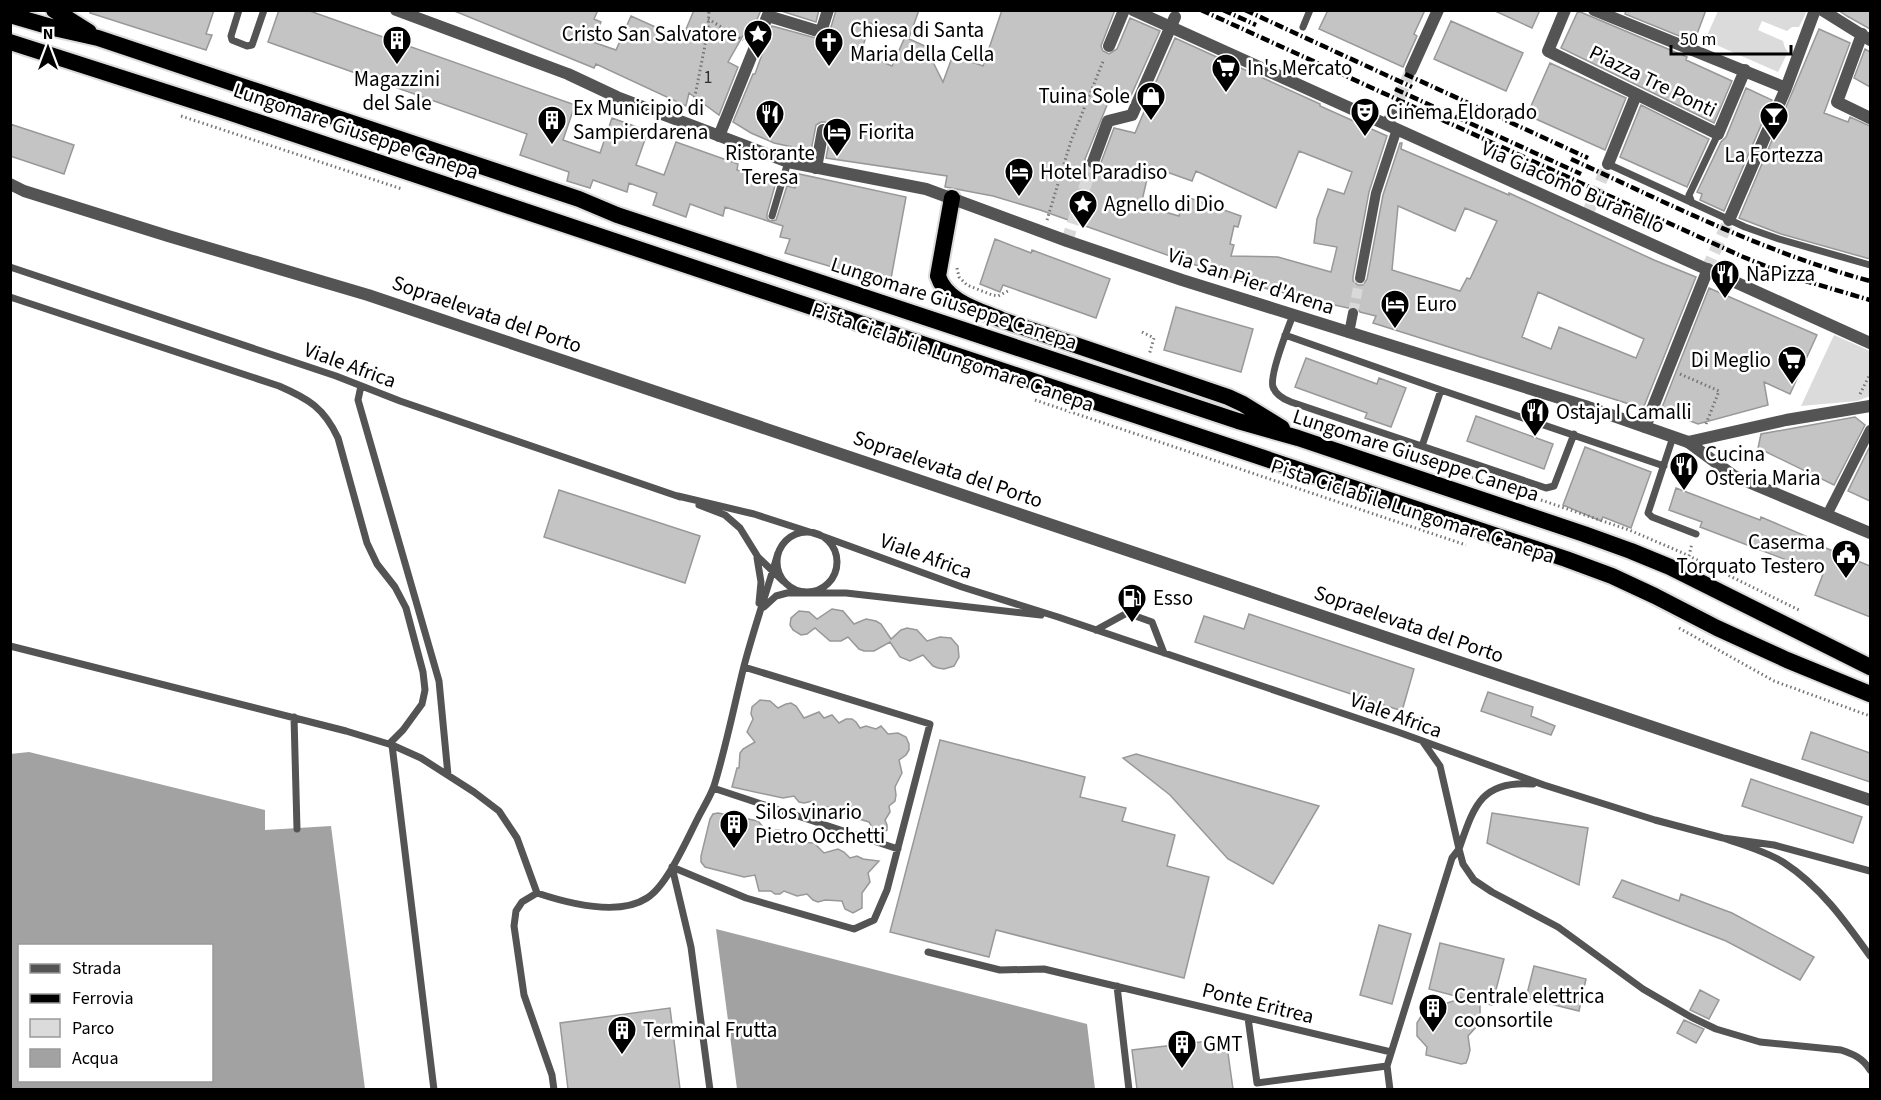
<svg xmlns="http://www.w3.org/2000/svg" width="1881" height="1100" font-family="'Source Sans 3',sans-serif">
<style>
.green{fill:#dbdbdb}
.water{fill:#a2a2a2;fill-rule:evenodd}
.building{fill:#c4c4c4;stroke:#989898;stroke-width:1.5;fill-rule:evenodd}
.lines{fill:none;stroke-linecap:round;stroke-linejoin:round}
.pedestrian-tunnel{stroke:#d9d9d9;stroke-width:10;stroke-dasharray:10 5;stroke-linecap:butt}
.minor-tunnel{stroke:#d9d9d9;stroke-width:12;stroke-dasharray:12 6;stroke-linecap:butt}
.trunk-casing{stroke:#dbdbdb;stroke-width:20}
.path{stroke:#767676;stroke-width:3;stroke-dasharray:1.5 3;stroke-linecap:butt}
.service{stroke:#545454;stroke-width:7}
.pedestrian{stroke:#545454;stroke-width:10}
.minor{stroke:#545454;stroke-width:12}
.tertiary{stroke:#545454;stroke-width:12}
.trunk{stroke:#000;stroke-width:16}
.rail{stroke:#000;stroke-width:4.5;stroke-dasharray:9 3 1.5 3;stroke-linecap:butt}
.labels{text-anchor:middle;stroke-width:5;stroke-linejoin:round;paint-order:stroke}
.number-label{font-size:18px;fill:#313131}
.poi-label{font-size:21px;fill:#000;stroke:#fff;text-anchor:start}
.street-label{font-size:21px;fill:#000;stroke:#fff}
</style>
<rect width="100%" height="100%" fill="#fff"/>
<path class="green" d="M1718,11V10L1807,11L1799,27H1792L1787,31L1762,21L1758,30L1783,41L1785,48L1788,52L1778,72L1705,40Z
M1834,335L1870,351V396L1857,401L1801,406Z"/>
<path class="water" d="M29,752L265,810V830L331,826L365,1089H11L10,754ZM20,946H212V1080H20Z
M716,929L1087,1024L1095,1089H737Z"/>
<path class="building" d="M90,10H214L206,34L212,35L206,50L90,13Z
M279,10H307L575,105L563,140L600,153L612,118L648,131L636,165L664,175L676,142L738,164L737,170L776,182L767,214V218L770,221L776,220L787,186L795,188L799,174L906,197L890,284L785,253L790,239L780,237L783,226L725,207L723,216L690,204L686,217L653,205L657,193L629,183L627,192L593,180L590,188L567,181L569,172L520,155L527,134L268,42Z
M452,10H598L594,19L601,22L593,42L616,50L631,16L682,39L694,10H761L749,39L744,34L728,62L738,67L719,115L689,93L686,106L596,64L594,68Z
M778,10H819L816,22Z
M836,10H919L909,38L870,23L861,53L892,66L905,37L925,46L943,82L953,55L983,66L1002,10H1115L1101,46L1103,51L1109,54L1117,49L1130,18L1160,31L1129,100L1112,93L1085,159L1086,167L1091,170H1095L1100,165L1114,128L1135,133L1146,107H1145L1175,38L1320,104V106L1387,136L1369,192L1353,277V281L1358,285H1363L1367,279L1383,195L1400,143H1402L1401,149L1509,195V193L1654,260L1696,277L1645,404L1642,408L1373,323L1376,316L1360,312L1355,306L1348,308L1289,295V294L1252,285L1040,210L993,196L945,187L947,176L826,158L831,131L829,124L825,122H821L816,125L811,151L774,143L751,133L733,122L753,74H755L772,26L823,40L829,34ZM1299,151L1352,172L1344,194L1328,189L1317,219L1314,243L1337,247L1331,272L1278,257L1231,256L1234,245L1230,244L1234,226L1238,227L1241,216L1184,196L1179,216L1141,205L1150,166L1192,181L1196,171L1276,208ZM1398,206L1455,231L1465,208L1497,221L1470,279L1467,278L1460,291L1392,270ZM1538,292L1644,339L1636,358L1559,327L1551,349L1522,337Z
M1328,10H1425L1414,34L1417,36L1403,67L1319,29Z
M1493,10H1540L1532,28Z
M1626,10H1706L1694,42L1625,14Z
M1838,10H1870V29L1847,16Z
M1578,11L1687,57L1686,60L1732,81L1714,123L1561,48Z
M1451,21L1523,53L1506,91L1434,59Z
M1819,29L1850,43L1824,113L1848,122L1850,117L1870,126V259L1781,234L1739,218Z
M1865,49L1870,52V87L1854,78Z
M1550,63L1626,98L1605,150L1527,115Z
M1746,88L1772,100L1724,211L1700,200L1702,194L1697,192L1721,142L1726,137Z
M1641,105L1709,139L1687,187L1620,157Z
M10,124L74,145L64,174L10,156Z
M995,239L1031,253L1032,250L1110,279L1096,318L1003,285L1000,292L980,284Z
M1709,288L1817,335L1790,394L1764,382L1768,405L1698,424L1661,410Z
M1176,307L1253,329L1241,372L1164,350Z
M1306,358L1377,384L1379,378L1406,388L1391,427L1365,418L1367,413L1295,387Z
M1476,416L1553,444L1544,469L1467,441Z
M1855,417L1865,425L1834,485L1758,448L1761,434Z
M1870,446V501L1848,491Z
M1585,447L1651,472L1631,528L1603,517L1601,521L1563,505Z
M1676,488L1760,520L1761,517L1817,541L1816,544L1870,566V617L1815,595L1823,574L1700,527L1702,522L1669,510Z
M559,490L700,536L685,583L544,537Z
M832,609L843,611L854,624L866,619L876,621L881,624L891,639L901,630L907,628L917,630L927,641L940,637L951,638L958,646L959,657L954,666L944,669L938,668L933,666L923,655L910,661L900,657L890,642L874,651H864L859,649L848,637L841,641H830L815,628L807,634L801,635L793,630L790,625L791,618L799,611L809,612L817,619Z
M1249,614L1414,669L1402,711L1195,642L1204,616L1244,629Z
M1488,692L1533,707L1531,716L1555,726L1551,735L1481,711Z
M760,700L770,701L778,708L786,704L791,703L796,706L804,718L819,712L824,718L832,715L839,723L846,719H852L856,722L860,728L866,726L876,729L881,726L888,734L898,733L906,737L909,744V750L906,755L899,760L902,773L895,787L896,795L895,801L889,806L890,812L885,820L887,825V830L883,833L878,834L874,831L869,822L859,819L853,811L843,814L838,813L832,806L824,808L819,807L813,801L804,803L799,802L794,796L783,798L732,787L737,768H739L740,753L743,749L755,742L747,732L753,719L751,714L752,707Z
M1811,732L1870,753V782L1802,759Z
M940,740L1085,777L1080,797L1126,808L1122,821L1175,835L1167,866L1209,877L1184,978L996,930L989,957L890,932Z
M1136,754L1319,806L1273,884L1228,859L1170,795L1123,758Z
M1751,779L1862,817L1853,843L1742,806Z
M718,813L758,821L769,834L776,830H779L784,833L793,834L796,836L798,842L814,843L824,853L838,849L844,852L850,858L857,856L863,859L879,861L868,873L870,882L862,893V908L853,913L845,909L842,901L825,900L818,902L813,900L807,894L797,896L784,891L780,894H775L771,891H759L755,875L744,877L705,867L701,862V856L710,819L713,814Z
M1492,813L1588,828L1579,885L1487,843Z
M1622,880L1679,901L1681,894L1732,913L1814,957L1800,980L1726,941L1613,897Z
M1379,925L1411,934L1392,1004L1360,995Z
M1440,943L1504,959L1492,1005L1480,1002V1017L1477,1026L1468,1036L1470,1050L1468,1058L1466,1063L1461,1064L1426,1055L1427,1047L1417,1036V1023L1425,1010L1463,998L1429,989Z
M1534,966L1586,979L1579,1011L1526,998Z
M1700,990L1719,1000L1709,1019L1690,1010Z
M670,1008L680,1089H568L560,1023Z
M1684,1020L1704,1029L1696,1043L1677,1033Z
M1226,1039L1233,1089H1137L1132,1050Z"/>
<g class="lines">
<path class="pedestrian-tunnel" d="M1353,313L1360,278"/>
<path class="minor-tunnel" d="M1392,115L1411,70
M1587,215L1608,164
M1067,241L1093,162
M1707,269L1729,220"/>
<g class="trunk-casing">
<path id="trunk" d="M54,10L89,32
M10,15L58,29L98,38L579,199L617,215L1238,421L1298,438L1584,534L1631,551L1670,567L1870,667
M10,42L225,111L1566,559L1612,576L1655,596L1717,628L1787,660L1870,694
M952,198L938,276C946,302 979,310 1002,320L1228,397L1243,404L1282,428"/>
</g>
<path class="path" d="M708,19L743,40
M692,111L708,30L709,10
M181,116L402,189
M1047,220L1071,141L1104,59
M957,268L959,277L967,285L992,295L998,296L1010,290
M1142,332L1154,338L1149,355
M1680,374L1719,391L1706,424
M1860,394L1870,374
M1035,400L1466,545
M1293,417L1534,498
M1541,500L1629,530L1683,553L1801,611
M1689,556L1692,543
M1679,628L1774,681L1870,716"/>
<path class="service" d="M239,10L231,36L232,40L247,46L252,45L264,10
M1303,27L1310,10
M1608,164L1745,227L1779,239L1870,265
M1692,203L1689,195L1691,191L1718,134
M772,216L788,162
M10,267L336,376L400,401L680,497
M10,297L279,386C309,399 324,408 338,438L367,543L377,564L395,587L406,608L423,672L425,690L422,704L403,730L389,744
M1293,315C1288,328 1269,375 1273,387C1276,395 1283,399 1291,402L1546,488L1554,486L1574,434
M1285,335L1441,390L1664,466
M361,386L358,400L439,681L448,775
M1673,437L1648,513L1652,517L1696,534
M1422,446L1441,390
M678,496L754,514L819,535L962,587L1058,617L1398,732L1544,785L1655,820L1723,838
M699,505L725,515L740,528L758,557L783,581
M777 562a30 30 0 1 1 60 0a30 30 0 1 1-60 0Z
M757,558L761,582L759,603
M764,607L776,596L787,593H846L1041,615
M1096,630L1127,613L1152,622L1164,653
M10,646L346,731L392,745L421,758L474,792L499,811L517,838L537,893
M294,717L297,829
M1423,742L1440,766L1459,849C1474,806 1481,780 1533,784
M392,745L434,1090
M713,788L898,849
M1459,849L1463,864L1474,880L1492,892L1558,927L1643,989L1691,1017L1716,1029L1760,1042L1841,1050C1853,1054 1863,1058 1870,1070
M672,867L746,898L854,929L874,920L887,890L930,724L744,667
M672,867L691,947L710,1090
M1870,871L1774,845L1723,838C1743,845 1765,851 1783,862C1820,886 1845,921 1870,956
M928,952L1000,970L1044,969L1391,1052
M1117,986L1129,1090
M1248,1018L1257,1083L1387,1066
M554,1090L552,1075L524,995L514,926L516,911L522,902L537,893C567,903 618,917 647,898C667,886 687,839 698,818C703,808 710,797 714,786C726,747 734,706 744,666C754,628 767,591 778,553
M1390,1090L1387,1066L1452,858L1459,849"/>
<path class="pedestrian" d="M1360,278L1376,193L1397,129
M1349,333L1353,313
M1827,515L1870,430"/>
<path class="minor" d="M1565,10L1548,51L1718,134L1745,70
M1594,10L1786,88
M1822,10L1870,40
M768,16L821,32L828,10
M1862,34L1837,102L1870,118
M1109,46L1124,10
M1411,70L1438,10
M1387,124L1392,115
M719,136L770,10
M1093,162L1108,121L1132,115L1175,17
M1608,164L1636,95
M816,168L823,130
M10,184L24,191L168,236L368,295L1870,800
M1729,220L1786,88L1815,10
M1645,427L1708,269
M1688,442L1734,476L1870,533"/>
<path class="tertiary" d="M396,10L568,74L617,97L788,162L926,189L1067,241L1182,280L1585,406L1688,442L1786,420L1870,406
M1133,10L1870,343"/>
<use href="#trunk" class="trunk"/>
<path class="rail" d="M1201,10L1741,256L1792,277L1870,300
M1223,10L1256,25
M1245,10L1412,87
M1405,74L1588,158
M1395,89L1581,174
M1571,159C1669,204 1766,253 1870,281"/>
</g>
<defs>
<g id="sight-pin" transform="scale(1.5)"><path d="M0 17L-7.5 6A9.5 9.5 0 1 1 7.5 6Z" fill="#000" stroke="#fff"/><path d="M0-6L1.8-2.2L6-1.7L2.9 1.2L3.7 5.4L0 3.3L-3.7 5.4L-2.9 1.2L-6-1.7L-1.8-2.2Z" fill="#fff"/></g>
<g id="building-pin" transform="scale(1.5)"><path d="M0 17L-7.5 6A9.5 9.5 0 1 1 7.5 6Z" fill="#000" stroke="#fff"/><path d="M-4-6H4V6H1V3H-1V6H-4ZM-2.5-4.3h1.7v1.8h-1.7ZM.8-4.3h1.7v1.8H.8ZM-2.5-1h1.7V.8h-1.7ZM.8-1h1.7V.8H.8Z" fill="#fff"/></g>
<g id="church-pin" transform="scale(1.5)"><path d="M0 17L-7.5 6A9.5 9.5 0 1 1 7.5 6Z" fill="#000" stroke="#fff"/><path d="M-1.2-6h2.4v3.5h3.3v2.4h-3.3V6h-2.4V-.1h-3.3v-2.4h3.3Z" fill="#fff"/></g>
<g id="supermarket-pin" transform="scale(1.5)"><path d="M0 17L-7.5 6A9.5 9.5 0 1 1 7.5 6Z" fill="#000" stroke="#fff"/><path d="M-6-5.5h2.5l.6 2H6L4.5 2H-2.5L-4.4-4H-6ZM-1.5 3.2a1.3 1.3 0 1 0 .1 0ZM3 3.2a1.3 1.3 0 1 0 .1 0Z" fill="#fff"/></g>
<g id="shop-pin" transform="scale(1.5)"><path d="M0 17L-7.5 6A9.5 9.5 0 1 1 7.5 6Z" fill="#000" stroke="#fff"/><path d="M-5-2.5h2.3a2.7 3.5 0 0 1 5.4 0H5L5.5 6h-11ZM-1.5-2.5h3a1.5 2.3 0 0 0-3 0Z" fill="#fff"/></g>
<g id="theatre-pin" transform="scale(1.5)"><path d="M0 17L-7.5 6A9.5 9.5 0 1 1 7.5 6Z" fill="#000" stroke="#fff"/><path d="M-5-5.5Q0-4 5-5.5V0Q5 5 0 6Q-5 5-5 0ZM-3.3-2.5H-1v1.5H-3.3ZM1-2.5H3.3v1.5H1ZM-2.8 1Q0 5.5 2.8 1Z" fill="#fff"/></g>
<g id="restaurant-pin" transform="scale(1.5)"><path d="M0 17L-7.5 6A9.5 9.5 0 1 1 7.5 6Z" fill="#000" stroke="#fff"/><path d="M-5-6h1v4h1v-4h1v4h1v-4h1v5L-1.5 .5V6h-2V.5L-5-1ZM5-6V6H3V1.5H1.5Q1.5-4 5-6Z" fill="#fff"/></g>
<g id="bar-pin" transform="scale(1.5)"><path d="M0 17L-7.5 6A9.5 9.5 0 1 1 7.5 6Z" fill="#000" stroke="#fff"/><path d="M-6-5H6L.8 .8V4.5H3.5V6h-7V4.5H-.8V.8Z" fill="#fff"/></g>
<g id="hotel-pin" transform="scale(1.5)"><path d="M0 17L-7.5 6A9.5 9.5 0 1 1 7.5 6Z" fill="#000" stroke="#fff"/><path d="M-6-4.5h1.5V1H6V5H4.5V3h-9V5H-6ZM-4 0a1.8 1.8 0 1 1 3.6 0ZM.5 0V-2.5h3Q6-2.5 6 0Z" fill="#fff"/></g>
<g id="civic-pin" transform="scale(1.5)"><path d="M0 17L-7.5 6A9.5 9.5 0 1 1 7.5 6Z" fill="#000" stroke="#fff"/><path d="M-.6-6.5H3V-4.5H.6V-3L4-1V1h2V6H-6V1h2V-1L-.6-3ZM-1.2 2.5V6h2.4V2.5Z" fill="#fff"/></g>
<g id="fuel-pin" transform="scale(1.5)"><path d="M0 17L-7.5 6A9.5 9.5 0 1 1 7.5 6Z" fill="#000" stroke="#fff"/><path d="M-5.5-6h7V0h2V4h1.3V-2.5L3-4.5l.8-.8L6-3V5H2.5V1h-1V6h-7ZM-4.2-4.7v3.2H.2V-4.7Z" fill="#fff"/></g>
</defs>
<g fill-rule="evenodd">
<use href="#sight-pin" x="758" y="34"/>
<use href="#building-pin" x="397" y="40"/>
<use href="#church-pin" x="829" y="42"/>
<use href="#supermarket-pin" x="1226" y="68"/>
<use href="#shop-pin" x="1151" y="96"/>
<use href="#theatre-pin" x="1365" y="112"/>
<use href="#restaurant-pin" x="770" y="114"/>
<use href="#bar-pin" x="1774" y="116"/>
<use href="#building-pin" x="552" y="120"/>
<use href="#hotel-pin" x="837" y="132"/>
<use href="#hotel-pin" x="1019" y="172"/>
<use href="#sight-pin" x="1083" y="204"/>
<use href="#restaurant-pin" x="1725" y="274"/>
<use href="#hotel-pin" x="1395" y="304"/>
<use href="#supermarket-pin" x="1792" y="360"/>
<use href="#restaurant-pin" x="1535" y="412"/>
<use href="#restaurant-pin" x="1684" y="466"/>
<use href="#civic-pin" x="1846" y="554"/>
<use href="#fuel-pin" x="1132" y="598"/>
<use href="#building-pin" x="734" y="824"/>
<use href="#building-pin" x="1433" y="1008"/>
<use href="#building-pin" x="622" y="1030"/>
<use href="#building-pin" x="1182" y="1044"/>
</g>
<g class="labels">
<g class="number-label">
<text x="708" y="83">1</text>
</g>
<g class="poi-label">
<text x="850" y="37">Chiesa di Santa<tspan x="850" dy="24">Maria della Cella</tspan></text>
<text x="737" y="41" text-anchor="end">Cristo San Salvatore</text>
<text x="1247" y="75">In's Mercato</text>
<text x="397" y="86" text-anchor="middle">Magazzini<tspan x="397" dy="24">del Sale</tspan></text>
<text x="1130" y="103" text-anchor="end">Tuina Sole</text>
<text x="573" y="115">Ex Municipio di<tspan x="573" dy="24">Sampierdarena</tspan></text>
<text x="1386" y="119">Cinema Eldorado</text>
<text x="858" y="139">Fiorita</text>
<text x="770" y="160" text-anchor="middle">Ristorante<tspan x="770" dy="24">Teresa</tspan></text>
<text x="1774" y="162" text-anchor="middle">La Fortezza</text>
<text x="1040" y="179">Hotel Paradiso</text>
<text x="1104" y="211">Agnello di Dio</text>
<text x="1746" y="281">NaPizza</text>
<text x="1416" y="311">Euro</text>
<text x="1771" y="367" text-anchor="end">Di Meglio</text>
<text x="1556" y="419">Ostaja I Camalli</text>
<text x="1705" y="461">Cucina<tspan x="1705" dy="24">Osteria Maria</tspan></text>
<text x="1825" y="549" text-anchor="end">Caserma<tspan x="1825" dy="24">Torquato Testero</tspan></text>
<text x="1153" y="605">Esso</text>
<text x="755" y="819">Silos vinario<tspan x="755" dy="24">Pietro Occhetti</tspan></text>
<text x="1454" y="1003">Centrale elettrica<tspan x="1454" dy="24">coonsortile</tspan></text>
<text x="643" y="1037">Terminal Frutta</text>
<text x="1203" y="1051">GMT</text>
</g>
<g class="street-label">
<text transform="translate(1653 81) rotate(26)" y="7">Piazza Tre Ponti</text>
<text transform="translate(356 131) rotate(19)" y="7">Lungomare Giuseppe Canepa</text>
<text transform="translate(1573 187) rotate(24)" y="7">Via Giacomo Buranello</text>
<text transform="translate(1251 281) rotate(18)" y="7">Via San Pier d'Arena</text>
<text transform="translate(954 303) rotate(18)" y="7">Lungomare Giuseppe Canepa</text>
<text transform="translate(487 314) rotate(19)" y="7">Sopraelevata del Porto</text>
<text transform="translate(953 357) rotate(19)" y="7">Pista Ciclabile Lungomare Canepa</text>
<text transform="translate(350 365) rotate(20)" y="7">Viale Africa</text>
<text transform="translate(1416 455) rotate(18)" y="7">Lungomare Giuseppe Canepa</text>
<text transform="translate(948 469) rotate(19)" y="7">Sopraelevata del Porto</text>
<text transform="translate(1413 511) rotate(18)" y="7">Pista Ciclabile Lungomare Canepa</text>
<text transform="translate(926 556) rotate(20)" y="7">Viale Africa</text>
<text transform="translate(1409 624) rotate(19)" y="7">Sopraelevata del Porto</text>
<text transform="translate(1396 715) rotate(20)" y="7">Viale Africa</text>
<text transform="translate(1258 1003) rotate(14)" y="7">Ponte Eritrea</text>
</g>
</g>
<rect width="1881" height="1100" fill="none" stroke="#000000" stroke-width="24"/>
<rect x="18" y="944" width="195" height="138" fill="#ffffff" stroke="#999999" stroke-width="1.5"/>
<rect x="30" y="964" width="30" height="9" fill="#545454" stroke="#999999" stroke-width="1.5"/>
<text x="72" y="974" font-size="18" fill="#000000">Strada</text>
<rect x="30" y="994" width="30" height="9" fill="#000000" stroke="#999999" stroke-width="1.5"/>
<text x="72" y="1004" font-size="18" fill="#000000">Ferrovia</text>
<rect x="30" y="1019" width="30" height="18" fill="#dbdbdb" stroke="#999999" stroke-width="1.5"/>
<text x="72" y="1034" font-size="18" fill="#000000">Parco</text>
<rect x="30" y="1049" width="30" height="18" fill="#a2a2a2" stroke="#999999" stroke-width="1.5"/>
<text x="72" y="1064" font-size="18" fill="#000000">Acqua</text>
<g transform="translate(48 48)" stroke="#ffffff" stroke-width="4.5" paint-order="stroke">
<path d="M0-4.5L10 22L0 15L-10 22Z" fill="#000000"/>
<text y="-9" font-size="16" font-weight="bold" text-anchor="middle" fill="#000000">N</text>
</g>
<path d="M1671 45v9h120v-9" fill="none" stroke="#000000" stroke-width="3"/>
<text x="1680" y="45" font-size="18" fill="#000000" stroke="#ffffff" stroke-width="4.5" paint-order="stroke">50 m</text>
</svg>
